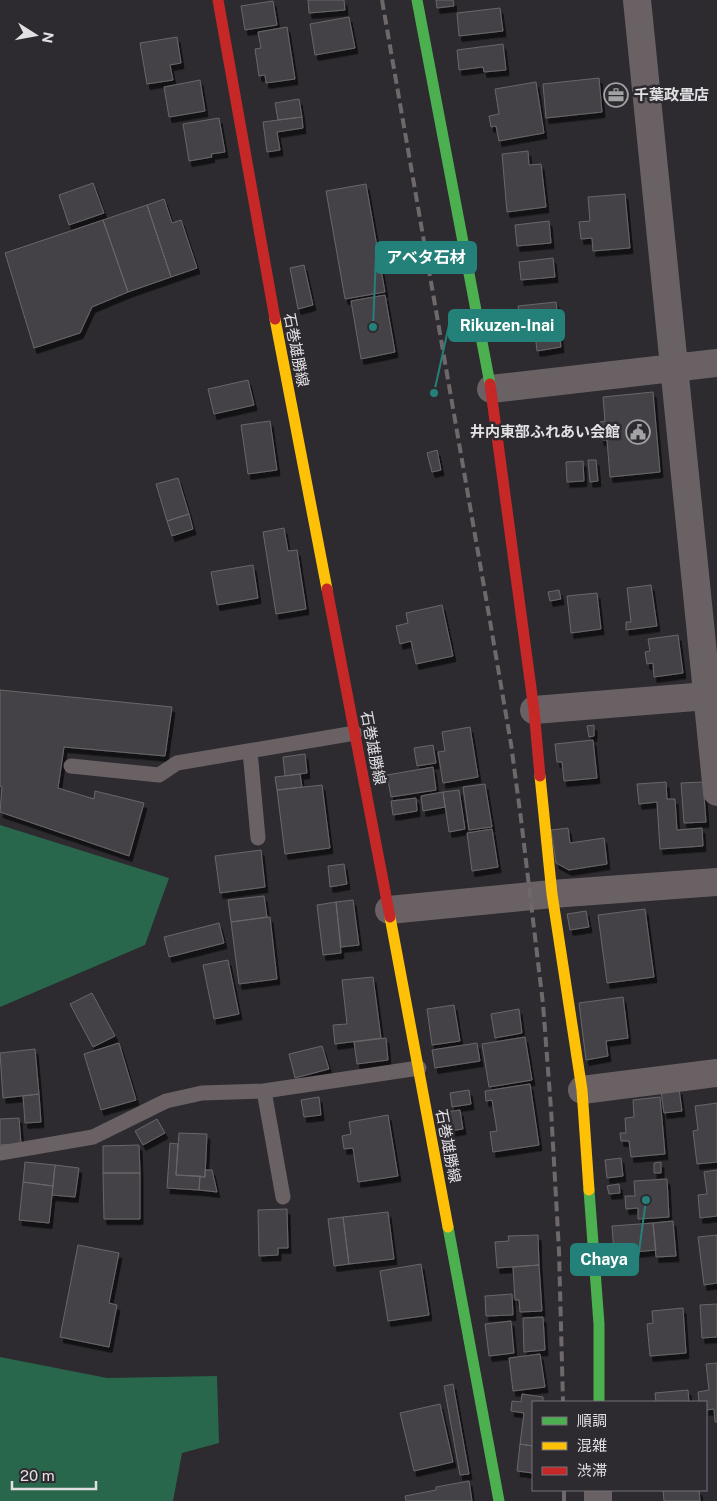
<svg xmlns="http://www.w3.org/2000/svg" width="717" height="1501" font-family="'Public Sans','Noto Sans JP',sans-serif">
<style>
.forest{fill:#29674c}
.building{fill:#454346;stroke:#686669;filter:url(#shadow)}
.lines{fill:none;stroke-linecap:round;stroke-linejoin:round}
.lane{stroke:#6a6165;stroke-width:15}
.street{stroke:#6a6165;stroke-width:28}
.fast{stroke:#4caf50;stroke-width:11}
.slow{stroke:#ffc107;stroke-width:11}
.jam{stroke:#c62828;stroke-width:11}
.rail{stroke:#6e686b;stroke-width:4;stroke-dasharray:10 5;stroke-linecap:butt}
.labels{text-anchor:middle;stroke-width:5;stroke-linejoin:round;paint-order:stroke}
.poi-label{font-size:15px;font-weight:bold;fill:#e1e0e3;stroke:#2d2a30;text-anchor:start}
.street-label{font-size:15px;fill:#e1e0e3;stroke:#2d2a30}
.leader{fill:none;stroke:#24817a;stroke-width:2}
.callout-dot{fill:#24817a;stroke:#2d2a30;stroke-width:2}
.callout{fill:#24817a;stroke:#24817a;stroke-width:2}
.callout-label{font-size:16px;text-anchor:middle;font-weight:bold;fill:#fff}
</style>
<defs>
<filter id="shadow"><feDropShadow dx="3" dy="5.5" stdDeviation="0" flood-color="#0009"/></filter>
</defs>
<rect width="100%" height="100%" fill="#2d2b2f"/>
<path class="forest" d="M0,825L169,878L145,945L0,1007Z
M0,1357L107,1378L217,1376L219,1443L182,1453L173,1501H0Z"/>
<path class="building" d="M308,0H344L345,10L309,13Z
M436,0H453L454,6L437,8Z
M273,1L277,25L245,30L241,6Z
M500,8L503,31L459,36L457,13Z
M349,17L355,48L315,55L310,24Z
M287,27L295,79L266,83L265,75L259,76L255,49L261,48L258,32Z
M177,37L181,63L170,65L173,80L147,84L140,43Z
M503,44L506,70L484,72L483,67L459,70L457,50Z
M599,78L602,112L546,118L543,84Z
M200,80L205,111L169,117L164,87Z
M536,82L544,133L499,141L496,126L491,127L489,116L499,114L495,89Z
M299,99L302,117L278,120L275,103Z
M302,117L303,128L277,132L280,150L267,152L263,122Z
M219,118L225,152L211,154L212,157L189,161L183,124Z
M528,151L529,165L541,164L546,207L507,212L502,154Z
M93,183L104,213L69,225L59,195Z
M366,184L385,292L345,299L326,191Z
M625,194L630,248L593,251L592,238L581,239L579,222L590,221L588,197Z
M164,199L172,223L181,220L197,268L171,277L147,205Z
M147,205L171,277L128,292L103,220Z
M103,220L128,292L92,307L80,333L34,348L5,253Z
M549,221L551,243L517,246L515,225Z
M553,258L555,277L521,280L519,262Z
M304,265L313,305L298,309L290,268Z
M385,295L395,352L361,359L351,301Z
M556,302L561,347L537,351L535,333L522,335L518,306Z
M248,380L254,405L214,414L208,389Z
M653,392L660,472L610,477L607,440H601L600,422L605,421L603,397Z
M270,421L277,470L248,474L241,425Z
M437,450L441,470L432,472L427,453Z
M588,460H596L598,481L590,482Z
M583,461L584,481L567,482L566,462Z
M178,478L189,514L167,521L156,484Z
M189,514L193,529L172,536L167,521Z
M284,528L288,551L297,550L306,609L276,614L263,532Z
M253,565L258,598L217,605L211,572Z
M651,585L657,626L626,630V622H631L627,588Z
M559,590L561,599L550,601L548,592Z
M597,593L601,629L571,633L567,596Z
M442,605L453,656L416,664L411,641L400,644L396,626L408,623L406,613Z
M678,635L683,673L654,677L653,663L647,664L645,652L650,651L648,639Z
M0,690L172,707L165,756L64,747L58,788L94,799L95,791L144,803L129,856L0,812L2,787L0,786Z
M594,725V736L589,737L587,726Z
M470,727L478,777L443,783L438,752L445,751L442,732Z
M593,740L597,778L564,781L562,762H557L555,744Z
M433,745L436,763L417,766L414,748Z
M305,754L307,773L285,776L283,757Z
M433,767L436,790L391,797L387,775Z
M300,774L302,787L277,790L275,777Z
M666,782L667,799H675L677,830L702,828L703,846L660,849L657,802L639,804L637,784Z
M703,782L706,822L684,823L681,783Z
M485,784L492,827L469,830L463,787Z
M322,785L330,848L285,854L277,790Z
M459,790L465,829L449,832L443,792Z
M443,792L445,807L423,811L421,796Z
M416,798L417,811L393,815L391,801Z
M568,828L570,843L604,838L607,864L569,870L556,863L551,830Z
M492,829L498,867L472,871L467,833Z
M261,850L265,887L220,893L215,856Z
M344,864L347,884L330,887L328,866Z
M264,896L267,917L231,922L228,900Z
M353,900L359,945L341,947L336,902Z
M336,902L341,953L323,955L317,905Z
M645,909L654,977L607,983L598,915Z
M586,911L589,927L570,930L567,914Z
M270,917L277,979L239,984L231,922Z
M219,923L224,943L169,957L164,937Z
M228,960L239,1014L214,1019L203,965Z
M373,977L381,1038L335,1044L333,1025L347,1024L342,980Z
M92,993L115,1036L93,1047L70,1004Z
M623,997L628,1038L606,1041L608,1056L586,1060L579,1003Z
M454,1005L460,1041L432,1045L427,1009Z
M519,1009L522,1033L495,1038L491,1014Z
M525,1037L532,1080L489,1087L482,1044Z
M386,1038L388,1060L357,1064L354,1042Z
M119,1043L136,1100L101,1110L84,1054Z
M477,1043L480,1061L435,1068L432,1050Z
M322,1046L329,1069L295,1078L289,1054Z
M35,1049L39,1094L3,1098L0,1053Z
M530,1084L539,1145L493,1152L490,1132L497,1131L492,1100L486,1101L485,1091Z
M679,1089L682,1111L664,1113L661,1091Z
M469,1090L471,1104L452,1107L450,1093Z
M39,1094L41,1122L25,1123L23,1096Z
M319,1097L321,1115L304,1117L301,1100Z
M660,1097L665,1154L631,1157L629,1141H621L620,1133H626L625,1118L634,1117L633,1100Z
M717,1103V1162L697,1164L693,1131L698,1130L695,1106Z
M460,1110L463,1129L449,1131L446,1112Z
M388,1115L398,1176L358,1182L353,1148L344,1149L342,1136L351,1134L349,1122Z
M19,1118L21,1144L0,1145V1119Z
M157,1119L165,1133L143,1145L135,1131Z
M179,1133L207,1134L205,1177L176,1175Z
M170,1143L178,1144L176,1175L200,1176L199,1190L167,1188Z
M139,1145L140,1173H103V1146Z
M621,1158L623,1176L607,1178L605,1160Z
M25,1162L55,1165L53,1186L23,1182Z
M661,1162V1173H654V1163Z
M55,1165L79,1168L75,1197L52,1195Z
M205,1170H212L217,1192L199,1190L200,1176L205,1177Z
M717,1170V1216L700,1218L698,1195L707,1194L704,1172Z
M103,1173H140V1219H104Z
M667,1179L669,1217L638,1219V1208L626,1209L625,1196H635L634,1181Z
M23,1182L53,1186L49,1223L19,1220Z
M619,1184L620,1193L609,1194L607,1186Z
M287,1209L288,1248H278V1255L259,1256L258,1210Z
M388,1212L394,1259L349,1264L343,1217Z
M343,1217L349,1264L334,1266L328,1219Z
M673,1221L676,1256L656,1257L653,1223Z
M653,1223L656,1250L634,1252L635,1257L620,1258V1253H614L612,1226Z
M538,1235L539,1265L497,1268L495,1242L509,1241L508,1236Z
M717,1235V1283L704,1285L698,1237Z
M78,1245L119,1253L109,1303L117,1305L109,1347L60,1337Z
M421,1264L429,1315L388,1321L380,1271Z
M539,1265L542,1311L520,1312L519,1300H515L513,1267Z
M512,1294L513,1315L486,1316L485,1296Z
M717,1304V1337L702,1338L700,1305Z
M683,1308L686,1353L650,1356L647,1324L653,1323L652,1311Z
M543,1317L545,1350L524,1352L523,1318Z
M511,1321L514,1353L489,1356L485,1324Z
M540,1354L545,1387L513,1391L509,1358Z
M717,1363V1422H715L714,1409L706,1410V1402H699L698,1392L709,1390L706,1364Z
M453,1384L469,1474L460,1475L444,1386Z
M688,1390L689,1402H656L655,1393Z
M522,1394L543,1397V1402H533V1446L520,1444L524,1413L511,1411L512,1401L521,1402Z
M440,1404L453,1462L414,1471L400,1413Z
M520,1444L533,1446V1473L517,1471Z
M469,1481L472,1501H406L405,1496L436,1490V1487Z
M663,1490H699L700,1501H664Z"/>
<g class="lines">
<path class="lane" d="M250,751L258,838
M71,766L159,775L177,763L355,733
M264,1091L283,1197
M0,1153L93,1137L166,1101L202,1093L264,1091L419,1068"/>
<path class="street" d="M637,0L717,792
M491,389L717,363
M534,710L707,696
M389,910L552,894L717,882
M582,1090L717,1073
M598,1501V1490"/>
<path class="fast" d="M417,0L490,384
M589,1190L599,1324V1402
M448,1227L499,1501"/>
<path class="slow" d="M275,319L327,589
M540,776L552,894L582,1090L589,1190
M390,917L448,1227"/>
<path class="jam" d="M218,0L275,319
M490,384L534,710L540,776
M327,589L390,917"/>
<path class="rail" d="M382,0L491,627L511,744L521,819L543,1004L551,1109L559,1251L563,1402
M564,1501V1490"/>
</g>
<defs>
<g id="office-ring" transform="scale(1.25)"><circle r="9.5" fill="#2d2a30" stroke="#a2a1a4" stroke-width="1.5"/><path d="M-6-3h4V-5.5h4V-3h4V5H-6ZM-1-4.5V-3h2v-1.5ZM-6 0V1H6V0Z" fill="#a2a1a4"/></g>
<g id="civic-ring" transform="scale(1.25)"><circle r="9.5" fill="#2d2a30" stroke="#a2a1a4" stroke-width="1.5"/><path d="M-.6-6.5H3V-4.5H.6V-3L4-1V1h2V6H-6V1h2V-1L-.6-3ZM-1.2 2.5V6h2.4V2.5Z" fill="#a2a1a4"/></g>
</defs>
<g fill-rule="evenodd">
<use href="#office-ring" x="616" y="95"/>
<use href="#civic-ring" x="638" y="432"/>
</g>
<g class="labels">
<g class="poi-label">
<text x="634" y="100">千葉政畳店</text>
<text x="620" y="437" text-anchor="end">井内東部ふれあい会館</text>
</g>
<g class="street-label">
<text transform="translate(296 350) rotate(79)" y="5">石巻雄勝線</text>
<text transform="translate(373 748) rotate(79)" y="5">石巻雄勝線</text>
<text transform="translate(448 1146) rotate(79)" y="5">石巻雄勝線</text>
</g>
</g>
<path class="leader" d="M373 327L376 257M434 393L449 325M646 1200L638 1259"/>
<g class="callout-dot">
<circle cx="373" cy="327" r="5"/>
<circle cx="434" cy="393" r="5"/>
<circle cx="646" cy="1200" r="5"/>
</g>
<g class="callout">
<rect x="376" y="242" width="100" height="31" rx="5"/>
<rect x="449" y="310" width="115" height="31" rx="5"/>
<rect x="571" y="1244" width="67" height="31" rx="5"/>
</g>
<g class="callout-label">
<text x="426" y="263">アベタ石材</text>
<text x="507" y="331">Rikuzen-Inai</text>
<text x="604" y="1265">Chaya</text>
</g>
<rect x="532" y="1401" width="175" height="90" fill="#2d2a30" stroke="#757378"/>
<rect x="542" y="1417" width="25" height="8" fill="#4caf50" stroke="#757378"/>
<text x="577" y="1426" font-size="15" fill="#e1e0e3">順調</text>
<rect x="542" y="1442" width="25" height="8" fill="#ffc107" stroke="#757378"/>
<text x="577" y="1451" font-size="15" fill="#e1e0e3">混雑</text>
<rect x="542" y="1467" width="25" height="8" fill="#c62828" stroke="#757378"/>
<text x="577" y="1476" font-size="15" fill="#e1e0e3">渋滞</text>
<g transform="translate(35 35) rotate(101)" stroke="#2d2a30" stroke-width="4" paint-order="stroke">
<path d="M0-4L9 19L0 12L-9 19Z" fill="#e1e0e3"/>
<text y="-8" font-size="14" font-weight="bold" text-anchor="middle" fill="#e1e0e3">N</text>
</g>
<path d="M12 1481v8h84v-8" fill="none" stroke="#e1e0e3" stroke-width="2.5"/>
<text x="20" y="1481" font-size="15" fill="#e1e0e3" stroke="#2d2a30" stroke-width="4" paint-order="stroke">20 m</text>
</svg>
